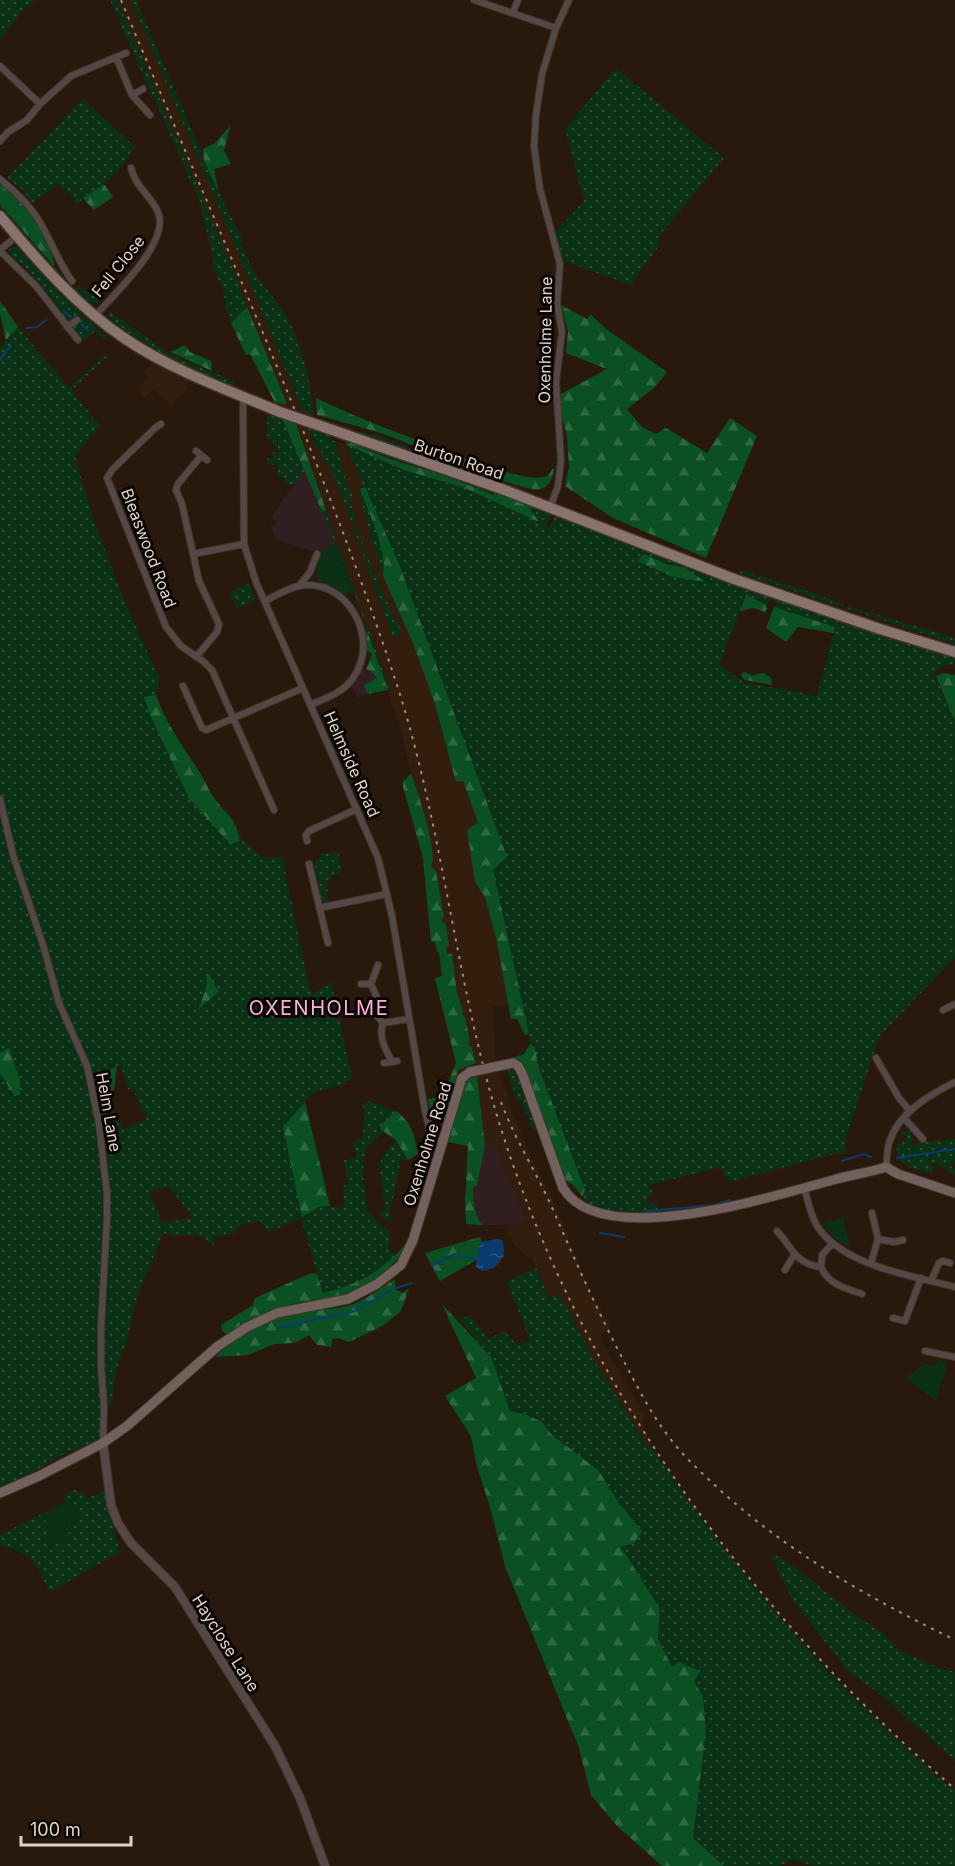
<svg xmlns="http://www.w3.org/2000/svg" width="955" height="1866" font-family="Inter,sans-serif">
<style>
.built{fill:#331d0c}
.industrial{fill:#311e20}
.grass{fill:url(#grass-dots);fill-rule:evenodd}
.forest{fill:url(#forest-firs)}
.park{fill:#0a3015}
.water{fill:url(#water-ripples)}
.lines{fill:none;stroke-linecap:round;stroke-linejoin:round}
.stream{stroke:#0b3a6c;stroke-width:2}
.minor-casing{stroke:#423327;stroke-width:8}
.tertiary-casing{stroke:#423327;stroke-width:10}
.secondary-casing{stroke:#423327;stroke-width:11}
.primary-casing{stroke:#423327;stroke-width:13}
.minor{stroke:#534846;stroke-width:6}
.tertiary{stroke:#534846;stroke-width:8}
.secondary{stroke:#72605d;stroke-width:9}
.primary{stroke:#89736f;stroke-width:10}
.rail{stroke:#9d8f85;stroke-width:2;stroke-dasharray:3 6;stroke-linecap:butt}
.secondary-bridge-casing{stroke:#423327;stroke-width:11;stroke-linecap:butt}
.primary-bridge-casing{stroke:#423327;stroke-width:13;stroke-linecap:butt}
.secondary-bridge{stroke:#72605d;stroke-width:9}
.primary-bridge{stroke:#89736f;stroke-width:10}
.labels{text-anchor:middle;stroke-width:6;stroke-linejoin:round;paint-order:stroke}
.street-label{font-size:16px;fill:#dfd3cb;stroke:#0c0603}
.quarter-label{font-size:20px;letter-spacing:1.5px;fill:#f6afdb;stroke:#0c0603}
</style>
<defs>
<pattern id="grass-dots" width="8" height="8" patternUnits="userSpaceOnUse" patternTransform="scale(1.5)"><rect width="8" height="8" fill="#0a3015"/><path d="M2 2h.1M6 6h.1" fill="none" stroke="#2d4d36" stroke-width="1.8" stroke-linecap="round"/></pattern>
<pattern id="forest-firs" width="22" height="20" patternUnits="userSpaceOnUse" patternTransform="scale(1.5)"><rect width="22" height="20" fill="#0a5023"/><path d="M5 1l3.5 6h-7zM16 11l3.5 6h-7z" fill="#2d6842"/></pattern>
<pattern id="water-ripples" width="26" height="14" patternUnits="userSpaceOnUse" patternTransform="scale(1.5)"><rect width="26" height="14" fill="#0b3a6c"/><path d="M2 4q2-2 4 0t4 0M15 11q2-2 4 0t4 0" fill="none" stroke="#2e5680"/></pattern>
</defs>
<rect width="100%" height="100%" fill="#29190c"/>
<path class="built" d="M110,0H136L201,151L199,152L243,241L240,244L256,275L284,312L294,331L308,374L315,419L321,432L330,436L331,441L345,444L399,564L472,757L520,996L508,1004L493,1006L495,1055L513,1114L534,1163L552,1197L587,1284L611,1329L601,1334L600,1339L646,1417L642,1420L652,1448L649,1450L595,1362L575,1325L555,1309L531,1257H528L520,1251L507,1235L508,1224L522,1222L508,1173L505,1174L497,1145L468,1147L448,1142L466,1084L458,1070L435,978L442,976L439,952H437L435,942H431L423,858L403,787V782L411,773L400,726L343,562L303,465L284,426L278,406L271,397L261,371L250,354L246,355L226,309L224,293L212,264L214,261L199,200Z
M154,361L187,378L188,388L170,406L154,389L145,398L137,390L148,377L143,372Z"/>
<path class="industrial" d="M305,470L336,544L321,551L308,550L276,540L270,525L277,524L272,518L274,512Z
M361,669L371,671L377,678L381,688L358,698L351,684Z
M497,1145L505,1174L508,1173L525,1219L522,1222L502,1225H482L479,1221L473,1197V1186L477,1185L485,1146Z"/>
<path class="grass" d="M0,0H35L22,11L0,40Z
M110,0H117L235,274L247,307L231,323L226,309L224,293L212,264L214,261L199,200Z
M131,0H136L201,151L199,152L243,241L240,244L256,275L284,312L294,331L308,374L314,415L305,411L304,408H301L239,255Z
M616,68L724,158L661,234L658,247L631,285L561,260L554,234L584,201L565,129Z
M83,99L135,147C126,161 118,173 104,184C95,191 84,195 78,205L73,201L75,199L59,185L32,203L24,191L7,178Z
M0,204L69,284L75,289L80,286L91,295L98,296L100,301L95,304C73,302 16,229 0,209Z
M16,246L82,314C79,317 70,322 65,320L49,294L46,293L28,274V270L18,261L11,258L9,250Z
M109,311L171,355L233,381V385L231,387L200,374L147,347L114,326L111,320Z
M84,316L106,337L105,341L95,331L85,340L76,335L73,327Z
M18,327L69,388L94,365L114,350L71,391L100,426L75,457C96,533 125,608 160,678L156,695L161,718L176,748L238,834L261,857H282L311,995L331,982L353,1081H346L345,1084L314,1092L285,1126L302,1217L319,1207H344L343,1186L348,1184L344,1160L356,1157V1151L352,1142L363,1137C362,1126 367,1113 362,1104L368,1101L396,1111L383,1123L380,1129L384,1132L368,1146L364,1157L363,1176L368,1215L372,1214L377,1223L390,1231L388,1249L396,1256C375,1276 351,1286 323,1293L301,1218L269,1232L262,1226L261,1221L240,1225L233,1234L213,1237L215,1244L212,1245C199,1228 180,1240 163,1233L137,1297L126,1344L118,1363L111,1405L106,1406L102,1439L75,1454L71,1450L0,1491V347ZM121,1065L128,1090L132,1088L147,1119L123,1130L99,1076ZM168,1186L192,1216V1218L162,1223L150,1192Z
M267,415L282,418L303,465L305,470L295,484H285V477H278V465L268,464L267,458H273V452H278V446H273V439H267Z
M327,423L381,437L480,475H478Z
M308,428L330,436L331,441H335L349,492H352L353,497L348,499L355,514L354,521L380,588L402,633L393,637L338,485L322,454L317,448Z
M347,440L500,493L495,496L431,471L372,453L352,442L346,444L404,470L465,488L538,521L525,502L552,513L546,526L549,528L555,516L561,520L563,516L766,595L769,599L767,609L765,604L746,595L720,664L743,682L817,696L835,627L774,607L776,602L779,600L955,656V665H944L934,673L955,721V957L879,1037L845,1141L847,1154H834L728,1182L721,1167L650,1185L653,1195L647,1197L649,1204L656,1203L659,1212C636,1214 596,1218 582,1196L585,1190L538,1066L535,1047L530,1044L529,1034L525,1035L522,1028L520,996L493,870L507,857L399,564L345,444Z
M360,489C369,513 388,552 383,576C373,548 367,519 358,490Z
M326,511L390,689L388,690L343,562L322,512Z
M741,570L813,593L845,605L842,607L740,573Z
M248,583L256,600L237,608L229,593Z
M847,606L955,638V644L846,608Z
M338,852L342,873L332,875V878L327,880L329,890L326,892L329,903L326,904L322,901L314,862L321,860L319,854Z
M509,1068C520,1073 531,1116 536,1129L534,1131L521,1101L517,1102L507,1069Z
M906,1126C915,1134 910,1136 913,1146L918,1143L955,1139V1161L950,1165L955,1171V1176L942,1167L931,1163L929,1165L934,1167L931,1174C912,1168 892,1166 898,1143L902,1144L906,1137L901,1134L902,1132L909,1131V1129H904Z
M396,1140L408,1160H401L389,1216L393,1218L391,1221L382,1218L380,1213L383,1212V1208L385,1207L380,1167L381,1159Z
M536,1268L550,1299L560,1294L595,1362L649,1449L652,1448C700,1520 753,1589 811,1653C849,1696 893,1735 935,1775L955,1791V1866H815L794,1860L779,1866H724L693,1838L706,1730L703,1697L694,1681L672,1668L658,1639L659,1609L621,1547L618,1502L599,1471L551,1434L542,1422L527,1415L510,1411L491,1357L460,1320L470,1315L488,1339L504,1331L518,1346L530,1340L507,1282Z
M75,1490L82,1492L88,1498L104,1491L120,1552L50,1592C36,1563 32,1553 0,1545V1535L43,1513L52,1545L69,1539L67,1522L71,1501L66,1502L63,1495Z
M771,1556H778L798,1570L858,1617L880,1631L901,1651L939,1668L955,1672V1761L886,1699L847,1670L794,1602Z"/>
<path class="forest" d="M230,126L224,151L231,164L214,169L218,191L204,161L203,149L215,143Z
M0,183C24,202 50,235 54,266L0,204Z
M104,184L113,197L94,210L83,198Z
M0,301L18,327L6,340L0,314Z
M561,305L587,319L591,315L606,329L667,372L655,387L627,409L642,427L656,434L666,428L707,453L730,418L757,436L706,558L613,518L565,486L569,467L567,436L561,413V394L607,369L566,353L568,331Z
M247,307L287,404L275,403L250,354L246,355L231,323Z
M185,345L190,352L211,361L212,371L170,352Z
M316,398C362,420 409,437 456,455C477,462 524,482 545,477C550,475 551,471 554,467C553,476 551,486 541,489C522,494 410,443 384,434C362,427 339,421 317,415Z
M282,418L296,424L326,510L322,512Z
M351,442C377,456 402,463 430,471C452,478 473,487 495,496L500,493L525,502L539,522L465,488L404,470L345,444Z
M365,487L399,564L507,857L493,870L529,1034L525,1035L517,1019H511L497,942L485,897L475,882L467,830L478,822L463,781L456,782L435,704L413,643L383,576C388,552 369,513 360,489Z
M644,554L666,564L686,568L705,582L673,577L637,561Z
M746,595L765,604L767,609L765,613C752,605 752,609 740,611Z
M774,607L835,627L834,633L798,627L786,642L766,628Z
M367,631L388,690L368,694L364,685L377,678L371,671L366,669L372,654L366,650L365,632Z
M744,672L752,675L764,673L771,678L772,685L745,680L740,675Z
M943,673L955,675V721L936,676Z
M156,695C166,723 182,746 199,771C205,780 208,790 215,799C226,815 239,820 239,841L230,844L189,798L150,715L144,697Z
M411,773C417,790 439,853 431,866L436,871L444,917L441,921L446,925L449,945L446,948L447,954H452L457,993L463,1011L462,1014L465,1017L470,1042L468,1044L472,1048L476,1063L458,1070L446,1117L431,1118L428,1099L443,1096L456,1063L435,978L442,976L439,952H437L435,942H431L423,858L403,787V782Z
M207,972L219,991L198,1010L207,986Z
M530,1044L535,1047L538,1066L585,1190L582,1196L574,1186L564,1179L519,1062L512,1058L524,1054Z
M9,1048L20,1080V1095H14L0,1073V1053Z
M117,1066L114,1090L109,1099L99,1076Z
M477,1076L485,1146L477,1186H473C473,1198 474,1214 482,1225L466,1224L465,1201L468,1146L448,1142L467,1079Z
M305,1102L330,1206L319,1207L302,1217L283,1127Z
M396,1111C412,1122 414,1135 418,1154L408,1160L396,1140L380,1129L383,1123Z
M480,1237L485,1255L440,1281L425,1253Z
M404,1246C400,1266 359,1292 340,1297C322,1302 304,1300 285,1306C265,1312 245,1323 227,1334L222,1331L221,1325L253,1305L255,1298L311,1273L317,1274L323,1293C359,1284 379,1273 404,1246Z
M395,1279L396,1290L403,1293L409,1288L401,1311L384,1325L349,1342L338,1338L332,1339L331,1347L317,1345L309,1335L295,1343L274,1344L248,1355L216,1357C229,1337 272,1317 295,1312C314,1308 333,1311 351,1305C367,1299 381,1288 395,1279Z
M442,1304L491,1357L510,1411L527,1415L542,1422L551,1434L599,1471L618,1502L642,1531L634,1543L621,1547L660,1609L658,1639L672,1667L679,1662L700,1671L694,1681L703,1697L706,1730L693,1838L724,1866H662L617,1826L591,1795L579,1748L505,1566L490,1507L477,1467L471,1436L445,1396L476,1378Z"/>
<path class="park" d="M336,544L353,592L342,595C315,580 312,582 321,551Z
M843,1218L850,1248L835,1239L822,1223Z
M938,1359L947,1363L936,1401L906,1378L925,1364L935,1366Z
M71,1500L78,1517L67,1523L70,1538L52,1546L43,1513L53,1511L52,1507Z"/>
<path class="water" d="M496,1239L503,1240L504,1256L494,1268L482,1271L476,1267L478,1250L481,1242Z"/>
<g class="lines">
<path class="stream" d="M64,311L71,317
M81,324L88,330
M26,328L37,327L46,320
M0,359L11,346
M897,1158L955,1149
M842,1161L864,1154L871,1157
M647,1213V1211L714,1205L730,1200
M600,1233L624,1237
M433,1265L455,1254L477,1260
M278,1328L355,1311L393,1289L412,1283"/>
<g class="minor-casing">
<path id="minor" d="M474,0L556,28
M513,12L518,0
M116,57L132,95
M0,66L40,104
M143,89L132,95L150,115
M0,141L8,132L27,120L40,104L71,76L126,53
M0,179C15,191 28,203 38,219C51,240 58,262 72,281
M0,250L17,236
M0,251L36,286L78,340
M95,316C114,294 171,242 158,212C151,196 135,186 131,168
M67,327L77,320
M243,397L244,544L256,582L378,858L392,916L425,1111L429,1127L442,1144
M161,424L155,428L112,470L107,478L166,627L181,646L204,662L212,670L274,810
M196,451L207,460
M550,507L558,486L561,461L556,382L562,332L557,303L560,264L540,189L534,146L536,115L542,74L556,28L569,0
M193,554L244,544
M299,586L310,572L317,554
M265,601C275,596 288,588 299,586C348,577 381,640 353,678C343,693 326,698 310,705
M196,657L217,632L219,624L199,581L182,504L176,490L178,484L201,456
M183,686L202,728L206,730L303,688
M0,799L13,855L44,948L59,1003L87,1066L99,1124L107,1194V1218L101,1327V1367L104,1406L103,1443
M307,841L306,835L309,831L357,809
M309,864L328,943
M319,908L387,894
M378,965L371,984L379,1002L378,1017L383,1023C378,1037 386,1050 392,1062
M361,984H371
M943,1010L955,1004
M383,1023L409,1019
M876,1058L899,1098L910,1111
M384,1063L397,1061
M904,1118L923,1139
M886,1167C887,1159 887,1150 889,1143C898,1113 929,1095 955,1082
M804,1188C808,1200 810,1213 816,1224C839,1265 912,1276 955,1287
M777,1231C792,1247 795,1264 821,1267C829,1285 845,1288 862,1294
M878,1239L894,1242L903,1240
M871,1263L878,1239L872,1213
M821,1267L822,1255L832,1244
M785,1270L794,1255
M931,1281L939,1263L943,1261L950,1263
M893,1318L905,1321L921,1278
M925,1351L955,1357"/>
</g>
<g class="tertiary-casing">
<path id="tertiary" d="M103,1443L111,1505L118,1523L131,1543L175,1587L275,1746L300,1798L325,1866"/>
</g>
<g class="secondary-casing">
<path id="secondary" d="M513,1063L518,1066L522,1073L563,1188C601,1252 776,1195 833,1180C850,1175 868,1173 886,1167L898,1174L955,1193
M0,1493L39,1476L103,1443L127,1426L218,1346L247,1327L277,1313L348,1299L377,1284L401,1265L413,1240L462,1078"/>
</g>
<g class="primary-casing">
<path id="primary" d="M0,216C38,261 77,307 127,340C174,371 228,390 280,412
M318,425L502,489L734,579L880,629L955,652"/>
</g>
<use href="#minor" class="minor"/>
<use href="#tertiary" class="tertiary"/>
<use href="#secondary" class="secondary"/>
<use href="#primary" class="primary"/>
<path class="rail" d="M121,0C216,226 319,449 396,682C440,817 453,959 491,1095C566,1363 745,1609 955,1789
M501,1102C515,1140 538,1175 554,1212C574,1258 594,1303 617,1348C634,1380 649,1412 672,1441C686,1459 703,1474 720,1490C789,1553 871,1599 955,1640"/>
<g class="secondary-bridge-casing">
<path id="secondary-bridge" d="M462,1078L470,1072L513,1063"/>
</g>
<g class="primary-bridge-casing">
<path id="primary-bridge" d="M280,412L318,425"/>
</g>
<use href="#secondary-bridge" class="secondary-bridge"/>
<use href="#primary-bridge" class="primary-bridge"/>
</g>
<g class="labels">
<g class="street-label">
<text transform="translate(118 266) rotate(-51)" y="6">Fell Close</text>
<text transform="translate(545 340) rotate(-89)" y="6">Oxenholme Lane</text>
<text transform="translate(459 459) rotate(19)" y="6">Burton Road</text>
<text transform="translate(149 548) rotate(69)" y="6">Bleaswood Road</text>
<text transform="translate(352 764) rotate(66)" y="6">Helmside Road</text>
<text transform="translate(109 1112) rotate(80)" y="6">Helm Lane</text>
<text transform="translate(427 1144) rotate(-73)" y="6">Oxenholme Road</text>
<text transform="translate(226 1643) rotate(58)" y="6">Hayclose Lane</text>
</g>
<g class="quarter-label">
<text x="319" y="1015">OXENHOLME</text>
</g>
</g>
<path d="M21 1836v9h110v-9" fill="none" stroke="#dfd3cb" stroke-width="3"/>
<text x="30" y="1836" font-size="18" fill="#dfd3cb" stroke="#0c0603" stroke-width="4.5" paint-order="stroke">100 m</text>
</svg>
